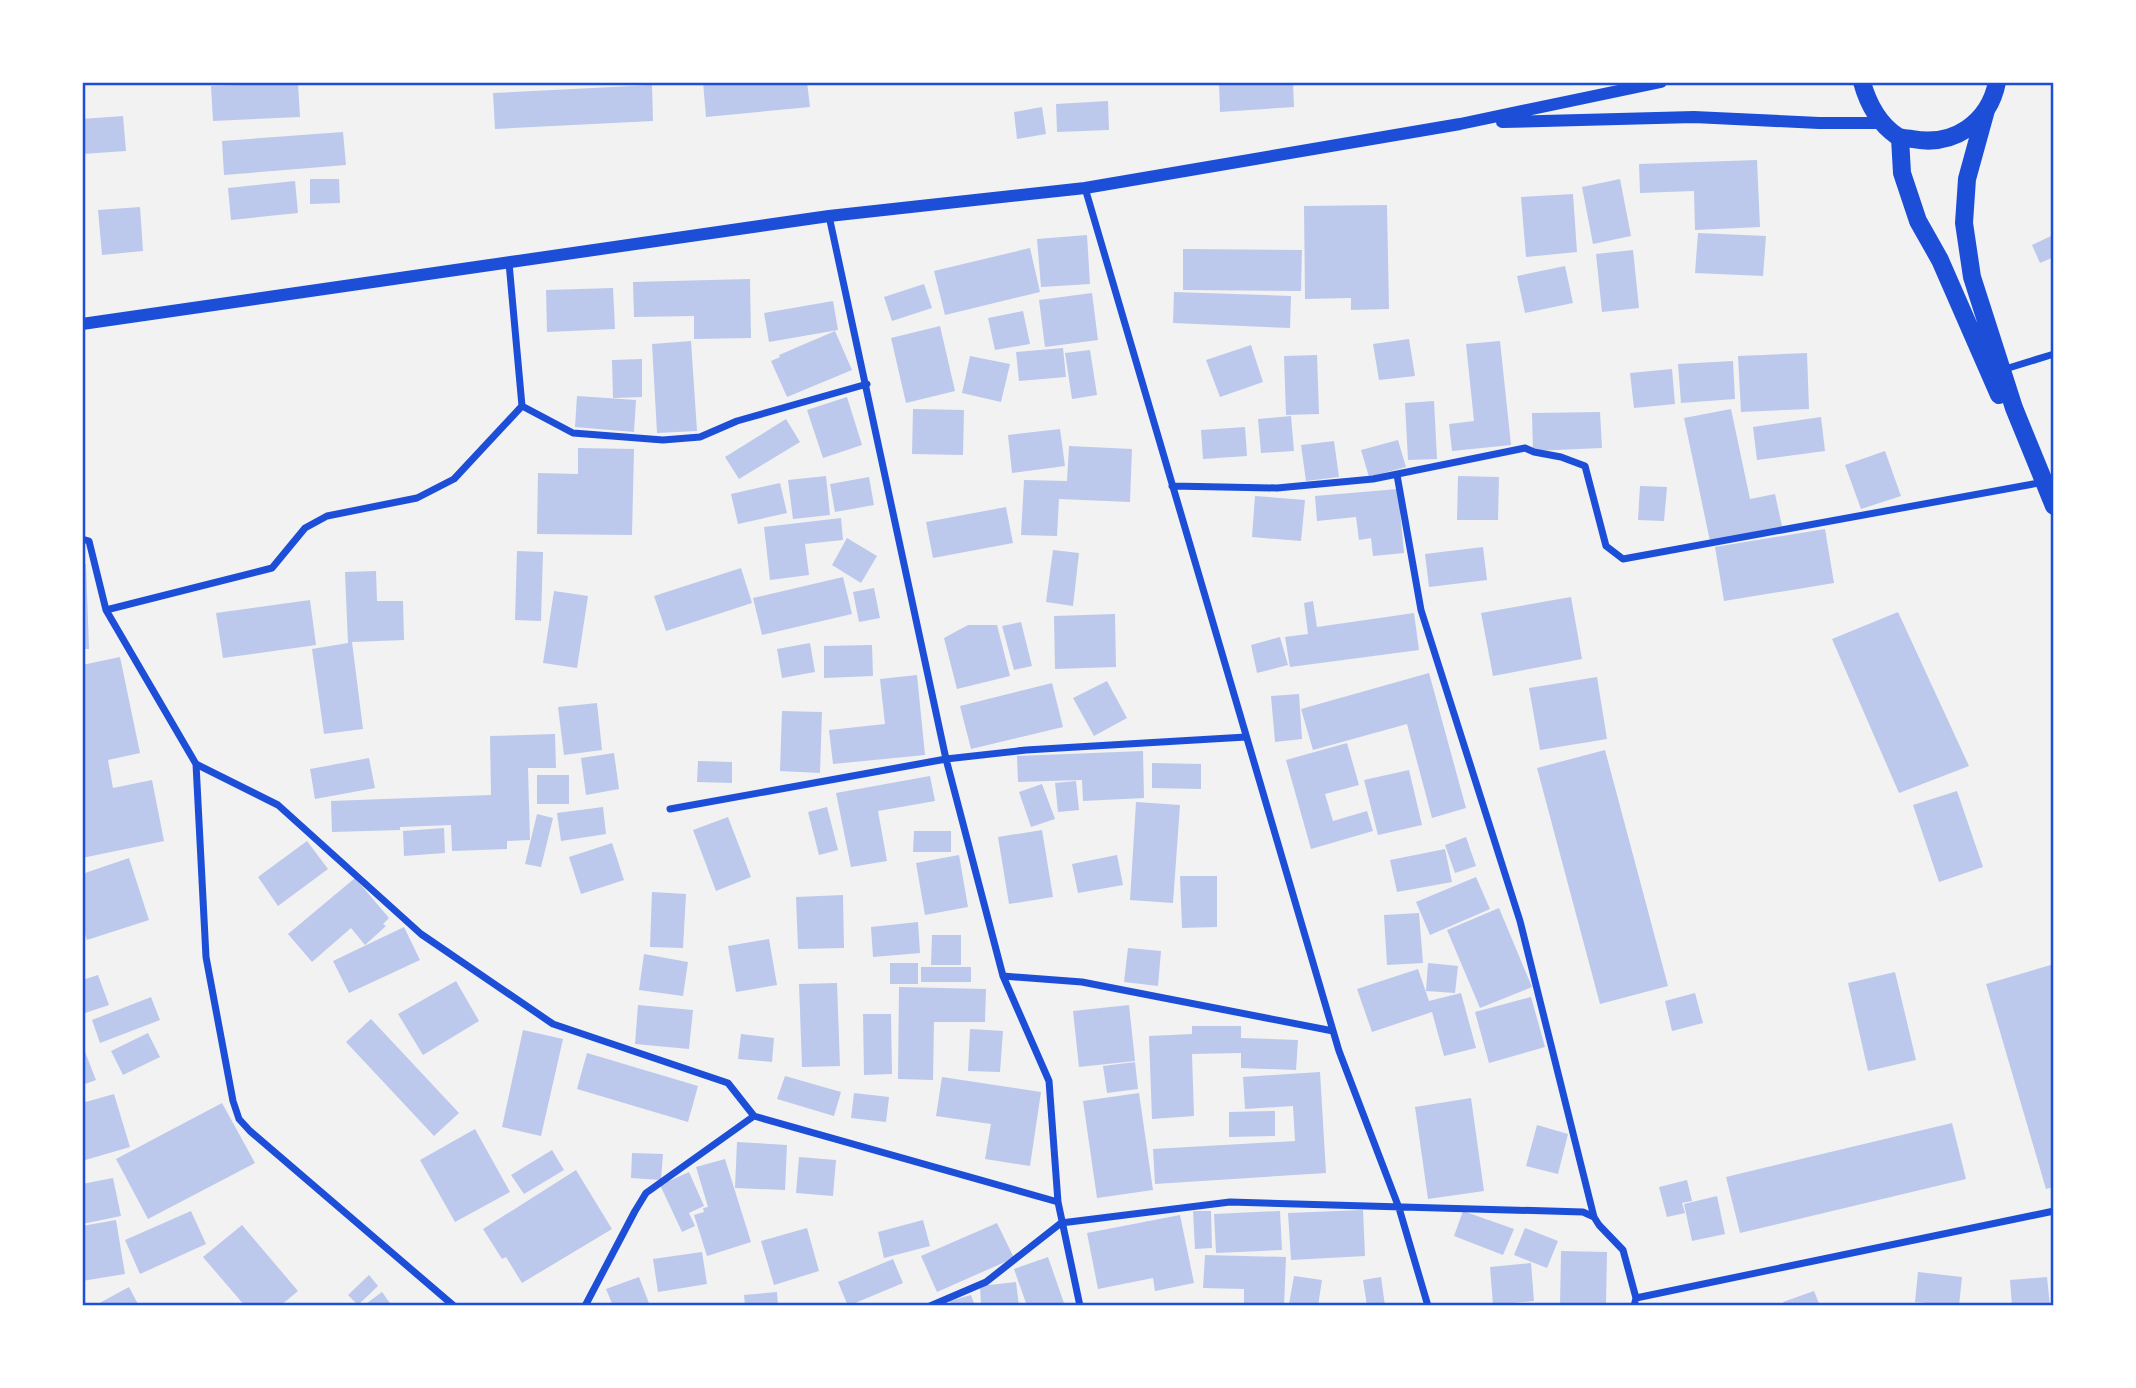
<svg xmlns="http://www.w3.org/2000/svg" width="2136" height="1388" font-family="'Roboto Condensed',sans-serif">
<style>
.building{fill:#bdc9ec}
.lines{fill:none;stroke-linecap:round;stroke-linejoin:round}
.minor{stroke:#1d4ed8;stroke-width:7}
.tertiary{stroke:#1d4ed8;stroke-width:12}
.primary{stroke:#1d4ed8;stroke-width:18}
.neatline{fill:none;stroke:#1d4ed8;stroke-width:2.5}
</style>
<rect width="100%" height="100%" fill="#f2f2f2"/>
<path class="building" d="M703,82H807L810,107L706,117Z
M1238,82H1293L1294,107L1220,112L1219,83Z
M298,83L300,117L213,121L211,86Z
M652,85L653,121L495,129L493,93Z
M1108,101L1109,130L1057,132L1056,104Z
M1042,107L1046,134L1017,139L1014,112Z
M123,116L126,151L82,154V119Z
M343,132L346,165L224,175L222,141Z
M1757,160L1760,227L1695,230L1694,191L1640,193L1639,164Z
M310,179H339L340,203L310,204Z
M1620,179L1631,236L1593,244L1582,187Z
M295,181L298,213L231,220L228,188Z
M1573,194L1577,252L1526,257L1521,197Z
M1387,205L1389,309L1351,310V298L1305,299L1304,206Z
M140,207L143,251L102,255L98,210Z
M1698,233L1766,236L1763,276L1695,273Z
M1087,235L1090,284L1041,287L1037,239Z
M2051,236L2054,242V257L2040,263L2032,245Z
M1030,248L1040,292L945,315L934,271Z
M1183,249L1302,250L1301,291L1183,290Z
M1633,250L1639,308L1602,312L1596,254Z
M1565,266L1573,303L1525,313L1517,276Z
M750,279L751,338L694,339V316L634,317L633,282Z
M924,284L932,308L892,321L884,297Z
M613,288L615,329L547,332L546,290Z
M1174,292L1291,296L1290,328L1173,323Z
M1092,293L1098,340L1045,347L1039,300Z
M833,301L838,330L769,342L764,313Z
M1023,311L1030,344L995,350L988,318Z
M940,326L955,391L906,403L891,338Z
M835,331L852,370L787,397L771,361L780,357L779,355Z
M1409,339L1415,376L1379,380L1373,344Z
M691,341L697,431L657,433L652,344Z
M1500,341L1511,445L1452,451L1449,424L1474,421L1466,344Z
M1251,345L1263,382L1220,397L1206,360Z
M1063,348L1066,377L1019,381L1016,352Z
M1090,350L1097,395L1072,399L1065,353Z
M1807,353L1809,409L1741,412L1738,356Z
M1317,355L1319,414L1286,415L1284,356Z
M970,356L1010,364L1001,402L962,393Z
M642,359V397L613,398L612,360Z
M1733,361L1735,399L1681,403L1678,364Z
M1672,369L1675,404L1634,408L1630,373Z
M577,396L636,400L634,432L575,427Z
M847,397L862,445L823,458L807,410Z
M1434,401L1437,459L1408,460L1405,403Z
M913,409L964,410L963,455L912,454Z
M1731,409L1750,499L1775,494L1782,526L1710,541L1684,418Z
M1600,412L1602,448L1533,451L1532,413Z
M1291,416L1294,451L1261,453L1258,419Z
M1821,417L1825,451L1757,460L1753,427Z
M786,419L800,442L739,479L725,457Z
M1245,427L1247,456L1203,459L1201,430Z
M1060,429L1065,466L1012,473L1008,435Z
M1398,440L1406,467L1369,477L1361,450Z
M1334,441L1339,477L1306,481L1301,445Z
M1069,446L1132,449L1130,502L1059,499L1057,536L1021,535L1024,480L1067,481Z
M578,448L634,449L632,535L537,534L538,473L578,474Z
M1885,451L1901,496L1861,509L1845,465Z
M826,476L830,515L793,519L788,480Z
M1458,476L1499,477L1498,520H1457Z
M869,477L874,505L835,512L830,484Z
M780,483L787,513L738,524L731,494Z
M1640,486L1667,487L1664,521L1638,520Z
M1398,489L1404,553L1373,556L1371,538L1359,540L1356,517L1317,521L1315,496Z
M1255,496L1305,500L1301,541L1252,537Z
M1006,507L1013,543L933,558L926,522Z
M841,518L843,540L805,544L809,575L770,580L764,527Z
M1825,529L1834,583L1724,601L1715,547Z
M847,538L877,556L861,583L832,565Z
M1483,547L1487,580L1429,587L1425,554Z
M1053,550L1079,553L1073,606L1046,602Z
M517,551L543,552L541,621L515,620Z
M82,564H86L89,649H82Z
M741,568L752,603L666,631L654,596Z
M376,571L377,601H403L404,640L352,642L363,729L324,734L312,649L348,643L345,572Z
M843,577L852,614L762,635L753,598Z
M874,588L880,618L859,622L853,592Z
M554,591L588,596L577,668L543,663Z
M1571,597L1582,659L1493,676L1481,613Z
M310,600L316,645L223,658L216,613Z
M1313,601L1317,627L1414,613L1419,650L1290,667L1285,637L1308,634L1304,603Z
M1898,612L1969,766L1899,793L1832,639Z
M1115,614L1116,667L1055,669L1054,616Z
M1021,622L1032,666L1014,670L1002,626Z
M968,625H997L1010,676L957,689L944,638Z
M1280,637L1288,665L1257,673L1251,645Z
M810,643L815,672L782,678L777,649Z
M872,645L873,676L824,678V646Z
M120,657L140,753L108,760L113,788L152,780L164,841L82,858V665Z
M1429,673L1466,808L1432,818L1407,724L1313,750L1301,709Z
M917,675L925,755L833,764L829,730L885,724L880,679Z
M1597,677L1607,739L1540,750L1529,688Z
M1107,681L1127,718L1094,736L1073,698Z
M1052,683L1063,727L971,749L960,706Z
M1299,694L1302,739L1275,742L1271,696Z
M597,703L602,750L564,755L558,707Z
M782,711L822,712L820,773L780,771Z
M555,734L556,768H528L530,840L507,841V849L452,851L451,825L400,827V830L332,832L331,801L491,795L490,736Z
M1347,743L1359,785L1325,794L1333,821L1367,811L1373,831L1311,849L1286,760Z
M1605,750L1668,986L1600,1004L1537,768Z
M1143,751L1144,798L1083,801L1082,780L1018,782L1017,756Z
M614,753L619,789L586,795L581,758Z
M369,758L375,788L315,799L310,769Z
M698,761L732,762V783L697,782Z
M1152,763L1201,764V789L1152,788Z
M1409,770L1422,825L1378,835L1364,780Z
M537,775H569V804H537Z
M930,776L935,801L878,811L887,861L851,867L836,793Z
M1076,781L1079,810L1058,812L1055,783Z
M1042,784L1055,819L1031,827L1019,792Z
M1957,791L1983,867L1939,882L1913,805Z
M1136,802L1180,805L1173,903L1130,900Z
M603,807L606,834L561,841L557,813Z
M827,807L838,850L819,855L808,812Z
M537,814L553,818L541,867L525,864Z
M728,817L751,877L716,891L693,830Z
M444,828L445,853L404,856L403,831Z
M1042,830L1053,897L1009,904L998,837Z
M914,831H951V852H913Z
M1466,837L1476,866L1455,873L1445,845Z
M307,841L328,869L278,906L258,877Z
M612,843L624,880L581,894L569,857Z
M1445,849L1452,882L1397,892L1390,860Z
M959,855L968,907L925,915L916,863Z
M1117,855L1123,885L1078,893L1072,864Z
M129,858L149,920L87,940L82,925V874Z
M1180,876H1217V927L1182,928Z
M1476,877L1490,909L1430,935L1416,902Z
M355,878L389,918L383,924L386,926L365,945L351,928L312,962L288,934Z
M652,892L686,894L683,948L650,947Z
M843,895L844,948L798,949L796,897Z
M1499,908L1532,987L1480,1008L1447,930Z
M1419,913L1423,963L1387,965L1384,915Z
M918,922L920,953L873,957L871,927Z
M404,927L420,960L349,993L333,961Z
M932,935H961V965H931Z
M769,939L777,985L736,992L728,946Z
M1128,948L1161,951L1158,986L1124,982Z
M644,954L688,962L683,996L639,990Z
M890,963H918V984H890Z
M1428,963L1458,966L1455,993L1426,991Z
M2054,964V1187L2046,1189L1986,984Z
M921,967H971V982H921Z
M1418,969L1429,1001L1461,993L1476,1048L1444,1056L1432,1012L1372,1032L1357,989Z
M1895,972L1916,1060L1868,1071L1848,983Z
M98,975L109,1005L82,1014V980Z
M456,981L479,1021L423,1055L398,1014Z
M837,983L840,1066L802,1067L799,984Z
M899,987L986,989L985,1022H934L933,1080L898,1079Z
M1695,993L1703,1023L1672,1031L1665,1001Z
M151,997L160,1020L100,1043L92,1020Z
M1531,997L1545,1047L1489,1063L1475,1012Z
M638,1005L693,1010L689,1049L635,1044Z
M1129,1005L1135,1061L1079,1067L1073,1011Z
M863,1014H891L892,1074L864,1075Z
M371,1019L459,1113L434,1136L346,1042Z
M1192,1026H1241V1038L1298,1040L1296,1070L1241,1068V1053L1192,1054L1194,1116L1152,1119L1149,1036L1192,1034Z
M970,1029L1003,1031L1000,1072L968,1071Z
M523,1030L563,1039L541,1136L502,1127Z
M148,1033L160,1057L123,1075L111,1051Z
M741,1034L774,1038L772,1062L738,1059Z
M82,1044L96,1080L82,1085Z
M587,1053L698,1086L688,1122L577,1089Z
M1135,1062L1138,1089L1107,1093L1103,1066Z
M1320,1072L1326,1173L1155,1184L1153,1149L1295,1141L1293,1106L1245,1109L1243,1077Z
M785,1076L841,1092L834,1116L777,1099Z
M942,1077L1041,1092L1030,1166L985,1159L991,1124L936,1116Z
M854,1093L889,1097L886,1122L851,1118Z
M1139,1093L1153,1190L1097,1198L1083,1101Z
M114,1094L130,1147L82,1161V1103Z
M1471,1098L1484,1191L1428,1199L1415,1107Z
M222,1103L255,1163L148,1219L116,1159Z
M1275,1111V1136L1229,1137V1112Z
M1952,1123L1966,1179L1740,1233L1726,1177Z
M1537,1125L1568,1134L1558,1174L1526,1166Z
M475,1129L510,1192L455,1222L420,1160Z
M737,1142L787,1145L785,1190L735,1188Z
M552,1150L564,1170L524,1194L511,1175Z
M632,1153L663,1154L661,1180L631,1178Z
M799,1157L836,1160L833,1196L796,1193Z
M725,1159L751,1242L707,1256L694,1215L704,1212L703,1208L708,1207L696,1167Z
M576,1170L612,1229L522,1283L506,1257L502,1259L483,1229Z
M689,1172L704,1206L689,1213L695,1226L682,1232L660,1185Z
M113,1178L121,1216L82,1224V1184Z
M1687,1180L1692,1201L1682,1203L1685,1213L1667,1217L1659,1187Z
M1717,1196L1725,1234L1692,1241L1684,1204Z
M1363,1210L1365,1256L1291,1260L1288,1213Z
M191,1211L206,1244L140,1274L125,1240Z
M1193,1211H1211L1212,1248L1195,1249Z
M1280,1211L1282,1250L1216,1253L1214,1214Z
M1463,1211L1514,1229L1503,1255L1454,1236Z
M1180,1215L1194,1283L1155,1291L1153,1278L1098,1289L1087,1233Z
M116,1220L125,1274L82,1281V1226Z
M923,1220L930,1246L884,1258L878,1232Z
M997,1223L1014,1258L937,1292L921,1256Z
M242,1225L298,1291L280,1306H245L203,1257Z
M807,1228L819,1271L774,1285L761,1241Z
M1525,1228L1558,1241L1547,1268L1514,1255Z
M1561,1251L1607,1252L1606,1306H1560Z
M702,1252L707,1284L658,1292L653,1259Z
M1205,1255L1286,1257L1284,1306H1244V1289L1203,1288Z
M1048,1257L1065,1306H1027L1014,1269Z
M893,1259L903,1283L848,1306L838,1282Z
M1531,1263L1534,1301L1493,1305L1490,1267Z
M1918,1272L1962,1277L1959,1306L1915,1302Z
M369,1275L378,1286L358,1305L348,1295Z
M1294,1276L1322,1280L1318,1306L1289,1304Z
M639,1277L650,1306H613L606,1289Z
M1381,1277L1385,1306H1367L1363,1280Z
M2047,1277L2050,1306H2012L2010,1280Z
M1016,1282L1019,1306H981L980,1286Z
M129,1287L139,1306H94Z
M1814,1291L1820,1306H1785L1783,1302Z
M382,1292L392,1306H363Z
M777,1292L778,1306H745L744,1295Z
M971,1295L975,1306H951L950,1301Z"/>
<g class="lines">
<path class="minor" d="M1085,188L1339,1051L1399,1208L1428,1306
M829,216L946,759L1003,976L1049,1081L1058,1202L1080,1306
M2002,370L2054,354
M522,406L573,433L663,440L700,437L737,421L867,384
M1397,475L1421,610L1520,921L1594,1217
M1172,486L1277,488L1373,479L1525,448L1534,452L1561,457L1585,466L1606,546L1623,559L2044,482
M82,539L89,541L106,610L196,764L206,957L233,1101L239,1119L250,1131L454,1306
M106,610L272,568L305,528L327,516L417,498L454,479L522,406L509,263
M196,764L278,805L421,934L553,1024L728,1083L754,1116L1058,1202
M670,809L946,759L1026,750L1246,737
M1003,976L1082,982L1333,1031
M1636,1298L2054,1211
M585,1306L635,1211L646,1193L754,1116
M930,1306L986,1282L1061,1223L1230,1202L1583,1212L1594,1217L1599,1225L1623,1250L1636,1298L1634,1306"/>
<path class="tertiary" d="M1502,122L1694,117L1819,123H1882
M82,324L829,216L1085,188L1460,124L1661,82"/>
<path class="primary" d="M1862,82C1868,104 1878,123 1897,136C1902,139 1907,138 1912,139C1953,147 1989,123 1997,82
M1986,110L1967,179L1964,223L1972,277L2014,408L2054,506
M1900,138L1902,173L1918,221L1940,260L1999,395"/>
</g>
<rect width="2136" height="1388" fill="none" stroke="#ffffff" stroke-width="168"/>
<rect x="84" y="84" width="1968" height="1220" class="neatline"/>
</svg>
